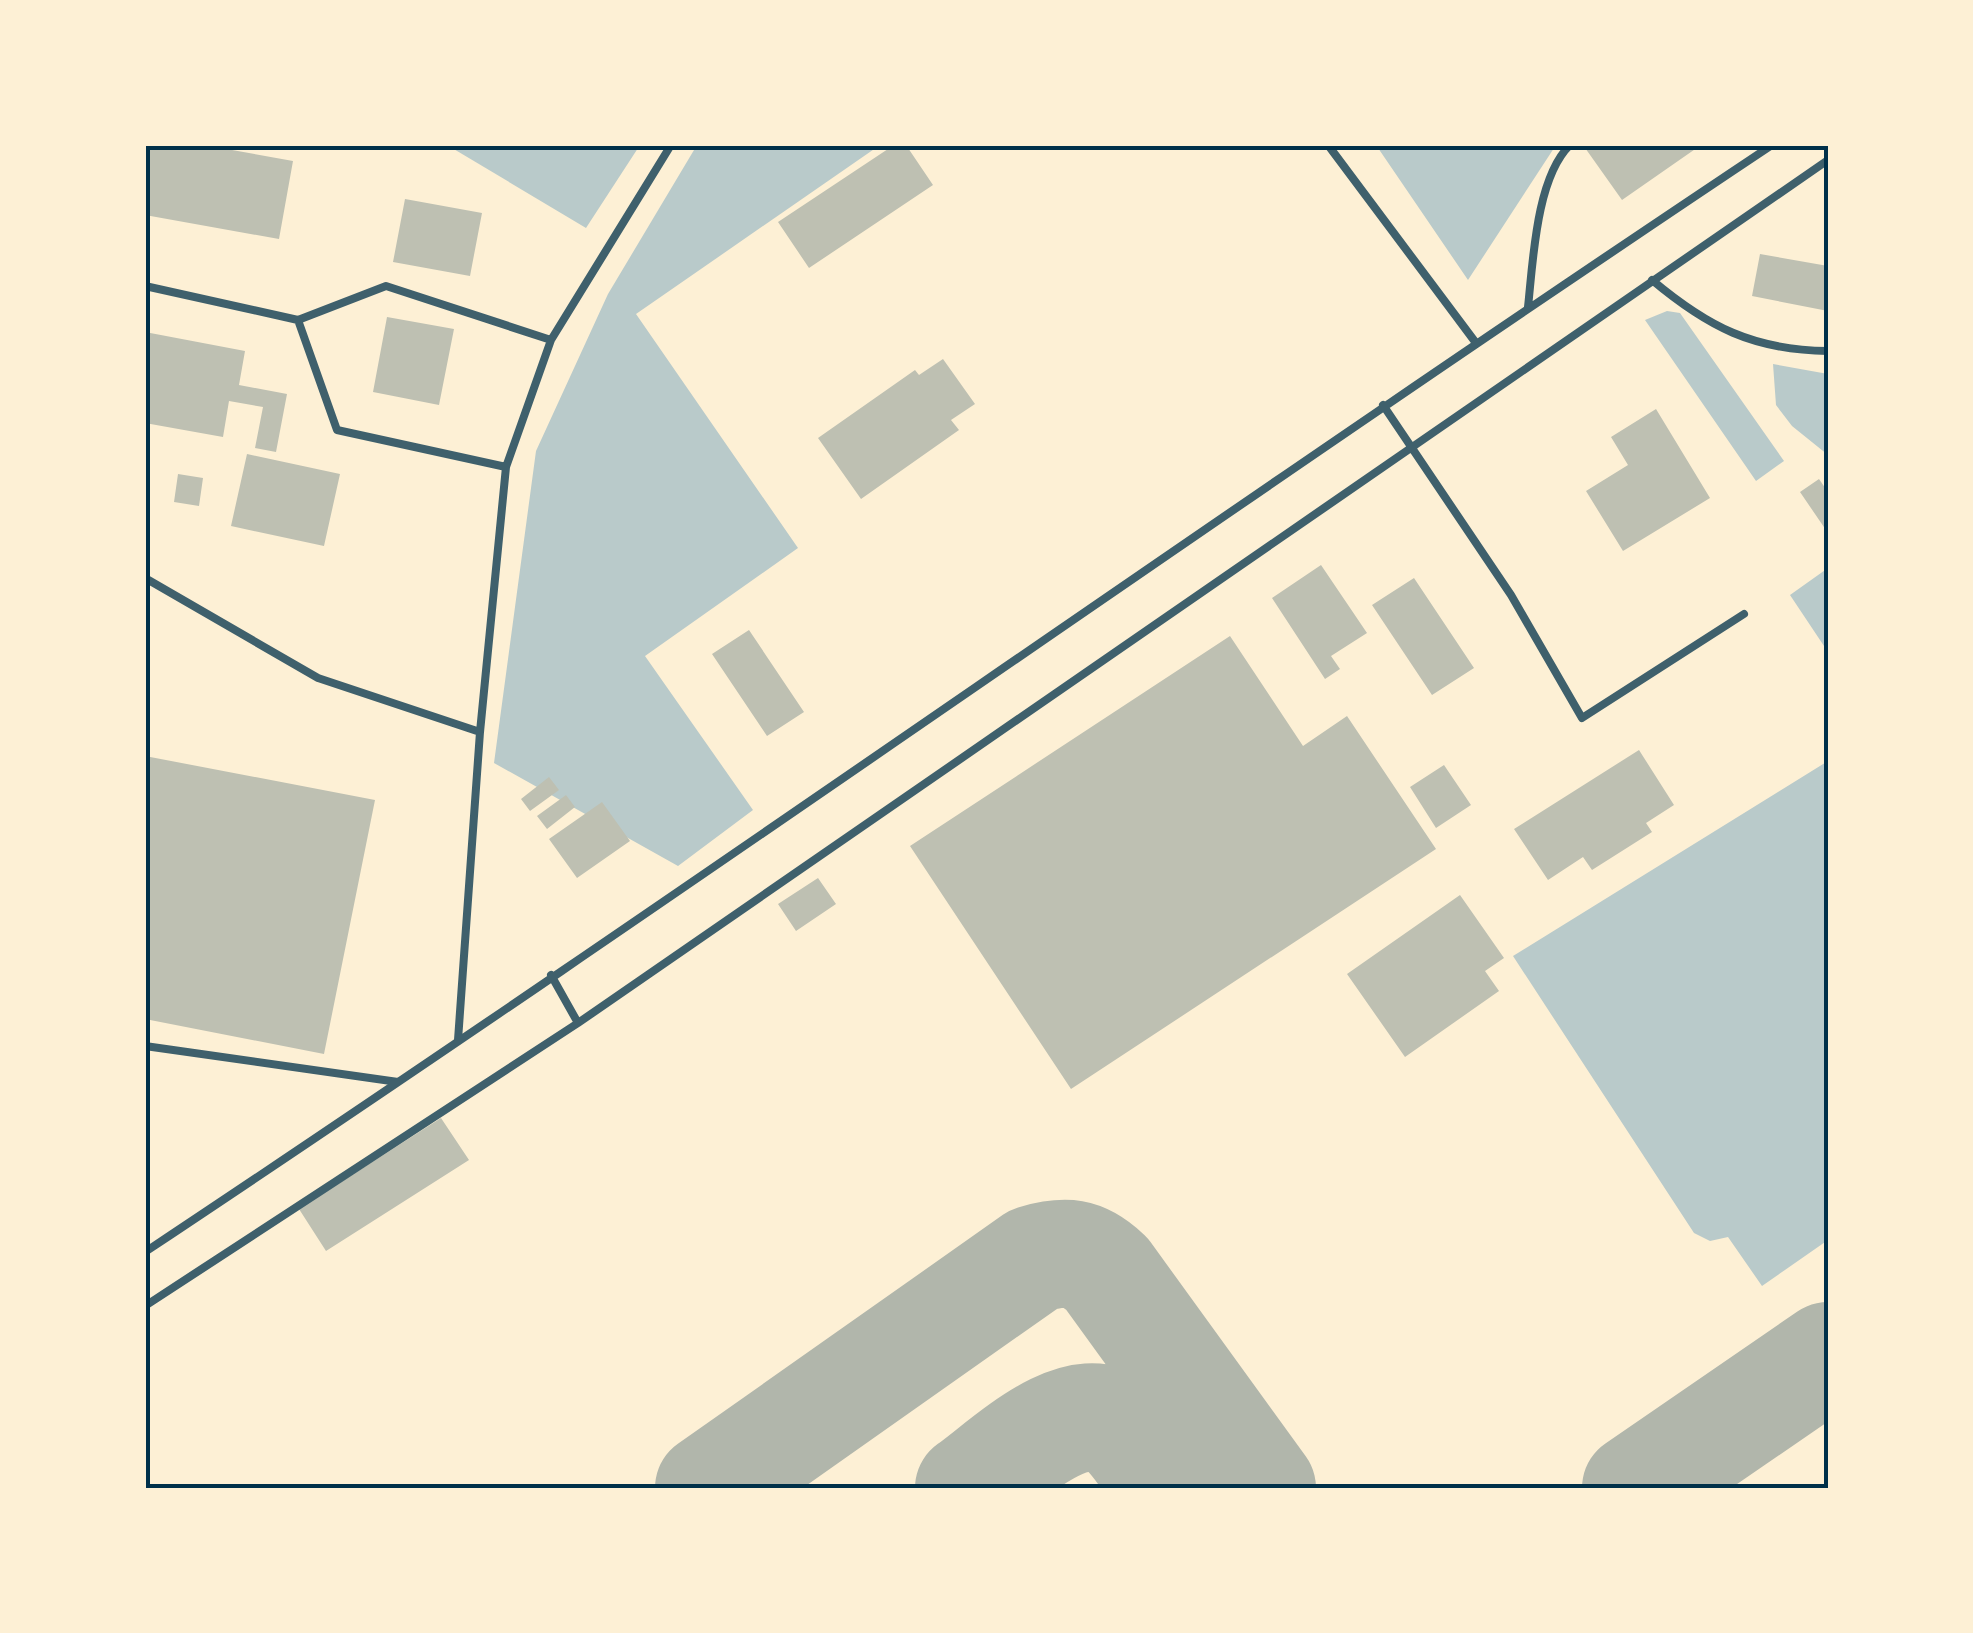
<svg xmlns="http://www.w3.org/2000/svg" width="1973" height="1633" font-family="Helvetica,sans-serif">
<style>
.green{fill:#b9caca}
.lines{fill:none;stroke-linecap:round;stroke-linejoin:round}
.taxiway{stroke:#b1b6ab;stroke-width:108}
.building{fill:#bec0b2}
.service{stroke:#3f606c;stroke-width:8}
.neatline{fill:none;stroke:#003049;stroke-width:4}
</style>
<rect width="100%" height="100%" fill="#fdf0d5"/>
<path class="green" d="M447,145H640L586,228Z
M697,145H880L636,314L798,548L645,656L753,810L678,866L494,763L536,451L608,294Z
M1376,145H1556L1468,280Z
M1667,311L1680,313L1784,461L1756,481L1645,320Z
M1773,364L1828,374V455L1792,426L1776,405Z
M1828,568V652L1790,595Z
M1828,761V1240L1762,1286L1728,1237L1710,1241L1694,1233L1513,956Z"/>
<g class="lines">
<path class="taxiway" d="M709,1488L1034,1259C1065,1250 1083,1251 1107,1274L1262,1488
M969,1488C1004,1463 1075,1393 1118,1426C1137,1441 1152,1468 1166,1488
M1636,1488L1828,1356"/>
</g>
<path class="building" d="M145,145H204L293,161L279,239L145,215Z
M894,145H906L933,185L809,268L778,222Z
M1583,145H1701L1622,200Z
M405,199L482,213L470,276L393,262Z
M1760,254L1828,266V311L1752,296Z
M387,317L454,329L439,405L373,392Z
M145,332L245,351L239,385L287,394L276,452L255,448L263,407L229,401L223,437L145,423Z
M943,359L975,404L951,420L959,430L861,499L818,438L915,370L919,375Z
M1656,409L1710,498L1623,551L1586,491L1628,465L1611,437Z
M247,454L340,474L324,546L231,526Z
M178,474L203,478L199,506L174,502Z
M1819,479L1828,492V533L1800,492Z
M1321,565L1367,633L1331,656L1340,669L1325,679L1272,598Z
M1414,578L1474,668L1432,695L1372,605Z
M749,630L804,712L767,736L712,654Z
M1230,636L1303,746L1347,716L1436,849L1071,1089L910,846Z
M1639,750L1674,805L1646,823L1652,832L1592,870L1583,857L1548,880L1514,829Z
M145,756L375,800L324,1054L145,1019Z
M1444,765L1471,805L1436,828L1410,787Z
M549,777L559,790L530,811L521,799Z
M566,795L575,807L547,829L537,816Z
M602,802L630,841L577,878L549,839Z
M818,878L836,904L796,931L778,904Z
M1460,895L1504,958L1485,971L1499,991L1405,1057L1347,974Z
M441,1118L469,1160L326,1251L299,1209Z"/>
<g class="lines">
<path class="service" d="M1328,145L1476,343
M1652,280C1708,327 1753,350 1828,351
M145,286L298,320L337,430L506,467
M1528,307C1533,262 1536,178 1570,145
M298,320L386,286L551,340
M1383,405L1511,595L1582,718L1744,614
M145,578L318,678L480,732
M551,975L578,1023
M458,1040L480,732L506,467L551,340L671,145
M145,1046L398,1082
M145,1252C691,889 1226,509 1772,145
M145,1306L578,1023L1828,160"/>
</g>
<rect width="1973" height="1633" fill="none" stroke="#fdf0d5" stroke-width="295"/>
<rect x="148" y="148" width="1678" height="1338" class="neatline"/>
</svg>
